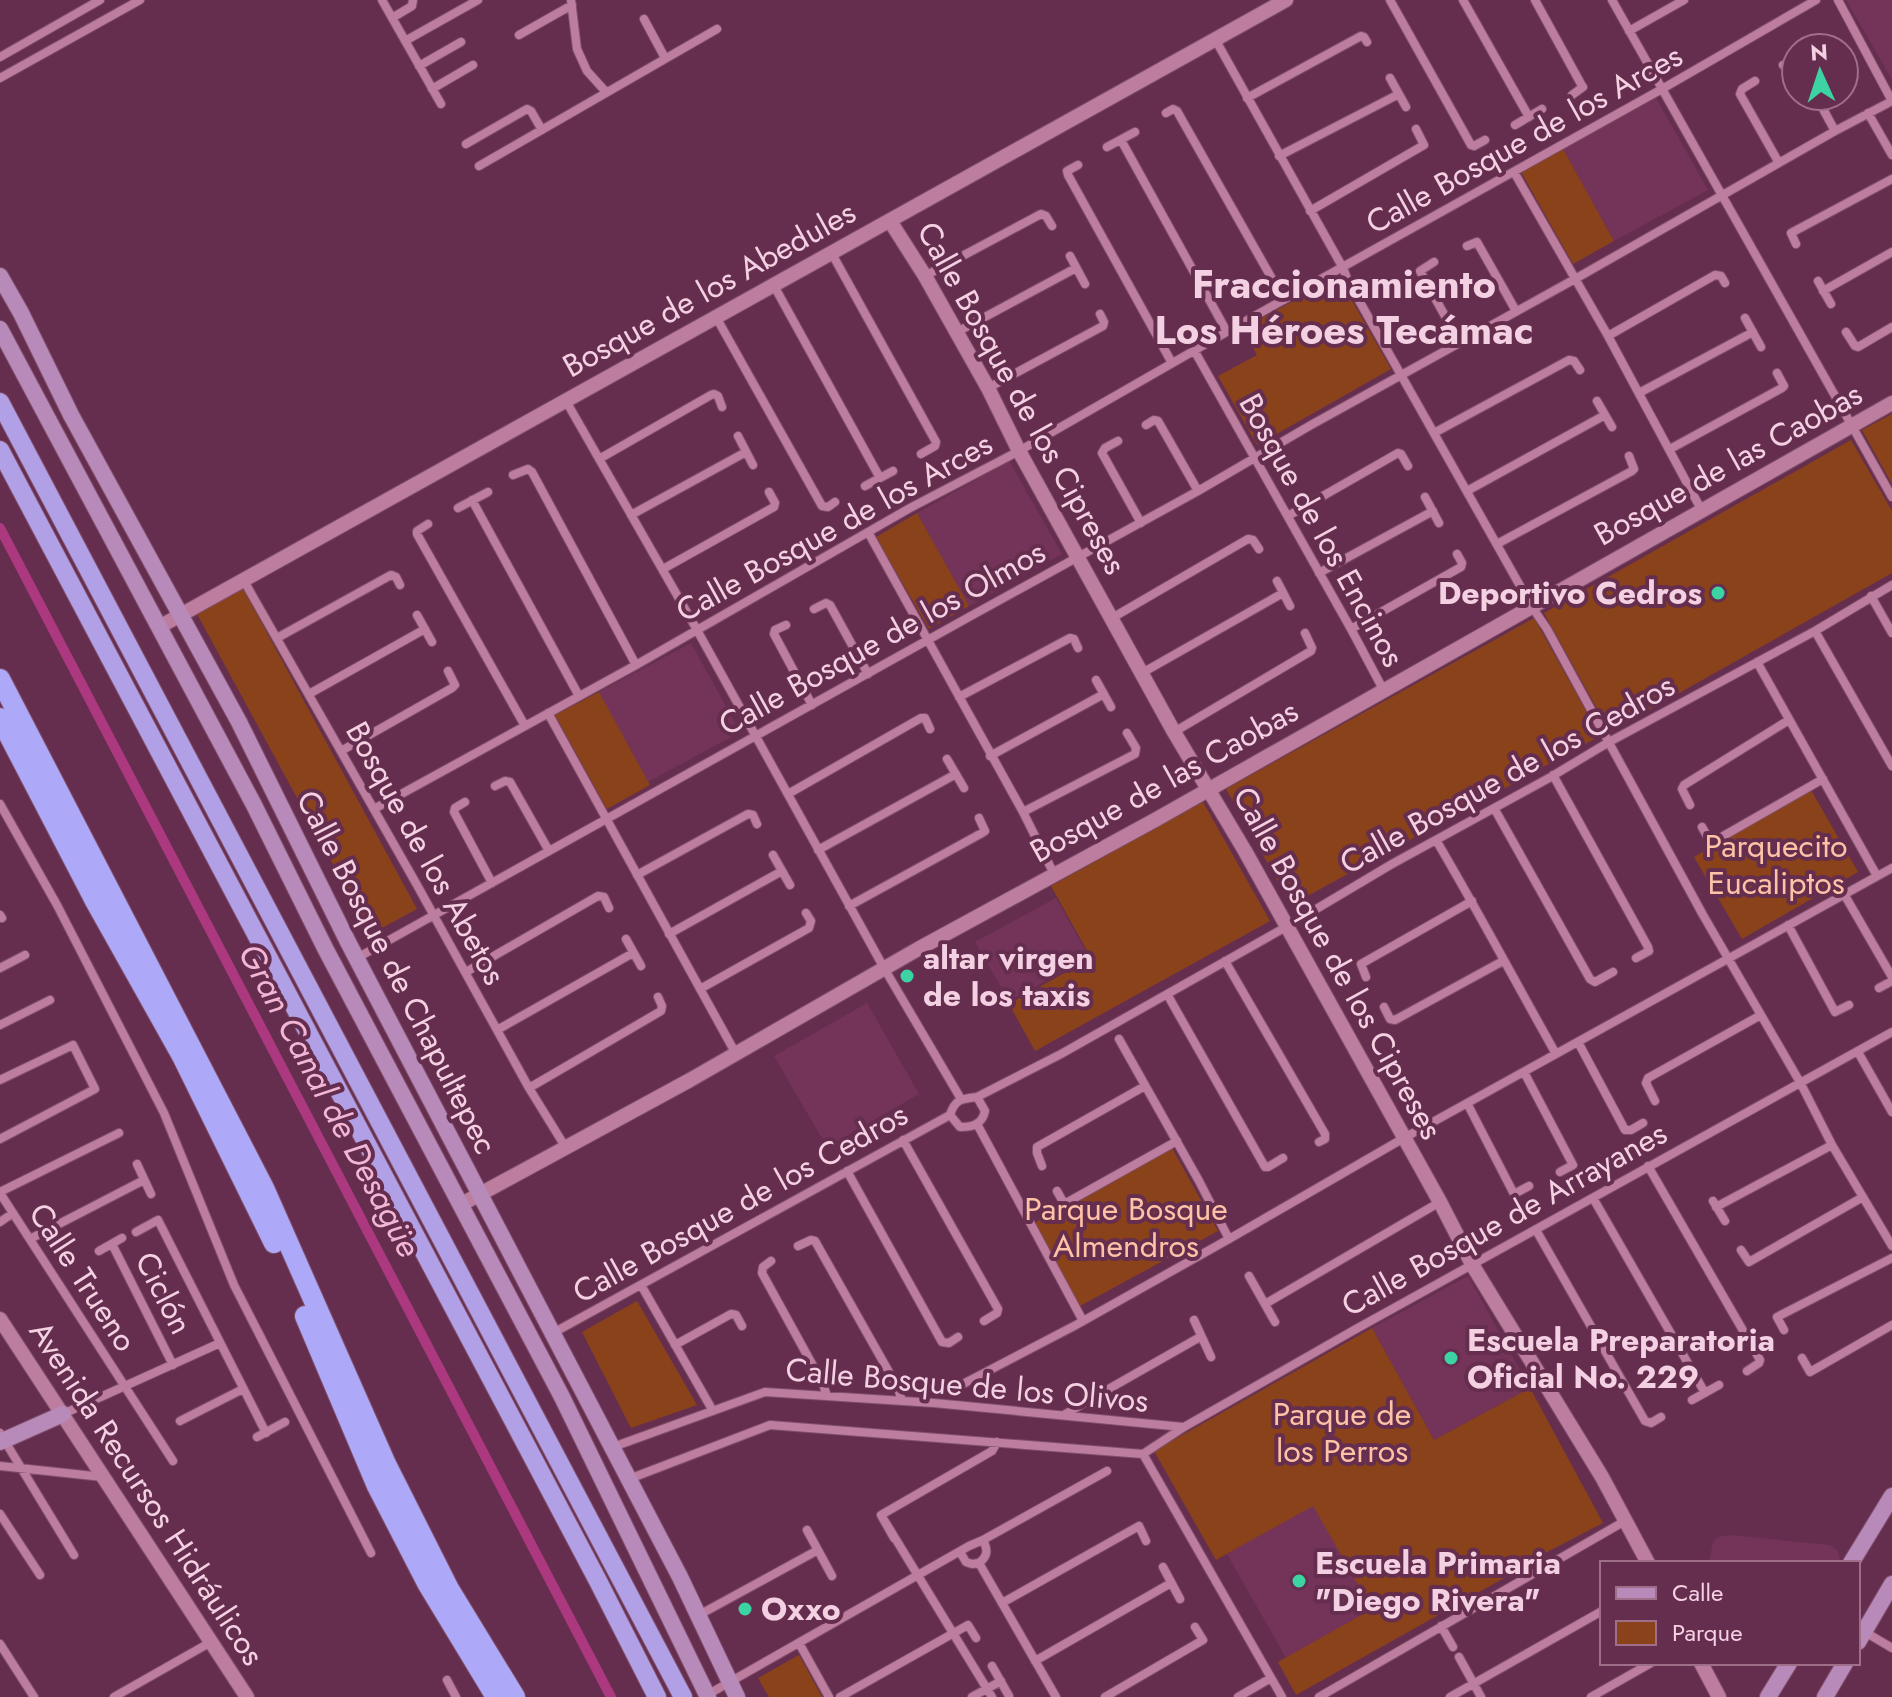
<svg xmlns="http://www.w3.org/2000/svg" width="1892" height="1697" font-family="Jost,sans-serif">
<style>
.built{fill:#743459}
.green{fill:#8a421a}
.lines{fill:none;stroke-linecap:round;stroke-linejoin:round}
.canal{stroke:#ac387f;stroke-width:10}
.minor-casing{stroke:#80506c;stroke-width:10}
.tertiary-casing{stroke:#80506c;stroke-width:16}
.secondary-casing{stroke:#80506c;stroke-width:18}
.trunk-casing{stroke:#80506c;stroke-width:20}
.motorway-casing{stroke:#80506c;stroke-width:22}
.minor{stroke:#bd7d9f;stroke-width:8}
.tertiary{stroke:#bd7d9f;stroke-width:14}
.secondary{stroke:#b88aba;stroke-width:16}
.trunk{stroke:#b1a0e6;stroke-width:18}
.motorway{stroke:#aea8f8;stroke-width:20}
.poi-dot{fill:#3dd4a3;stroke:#662e4e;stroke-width:3}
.labels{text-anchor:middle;stroke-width:8;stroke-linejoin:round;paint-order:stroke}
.street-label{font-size:32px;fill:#f4d1e2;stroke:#662e4e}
.poi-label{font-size:32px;font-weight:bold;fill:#f4d1e2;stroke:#662e4e;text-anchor:start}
.park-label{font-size:32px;fill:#fec2a6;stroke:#662e4e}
.water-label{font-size:34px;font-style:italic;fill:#f3b7d6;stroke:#662e4e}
.district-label{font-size:40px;font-weight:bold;fill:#f4d1e2;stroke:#662e4e}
</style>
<rect width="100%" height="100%" fill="#662e4e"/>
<path class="built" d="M1846,0H1892V80Z
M1656,98L1708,190L1614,241L1563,149Z
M1009,461L1062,554L969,606L917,513Z
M691,643L740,732L648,782L599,692Z
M1056,898L1089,957L1009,1001L975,942Z
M867,1003L919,1094L827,1147L774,1056Z
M1468,1276L1530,1388L1434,1440L1372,1328Z
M1313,1505L1372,1609L1286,1658L1227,1554Z
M1729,1535L1829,1545L1837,1550L1840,1560L1839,1563H1709L1713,1542L1718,1537Z"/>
<path class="green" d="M1563,149L1614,241L1573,264L1521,172Z
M1338,276L1391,369L1257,445L1218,376L1257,355L1243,329Z
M1892,414V484L1862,430Z
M1851,440L1892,511V573L1610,732L1544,613Z
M917,513L969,606L929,629L876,537Z
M242,587L417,909L371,934L196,612Z
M1534,618L1600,736L1291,905L1226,789Z
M599,692L650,785L607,809L555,715Z
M1811,790L1858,872L1742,939L1694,857Z
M1203,802L1270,921L1035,1051L1009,1004L1091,958L1051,886Z
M1172,1148L1218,1231L1080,1306L1034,1223Z
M637,1301L697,1405L631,1428L582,1332Z
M1372,1328L1434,1440L1530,1388L1603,1523L1505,1574L1506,1577L1296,1695L1278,1662L1372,1609L1313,1506L1216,1560L1154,1451Z
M799,1655L822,1697H769L758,1678Z"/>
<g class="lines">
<path class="canal" d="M0,528L611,1697"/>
<g class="minor-casing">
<path id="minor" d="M382,0L441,104
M571,0L577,49L587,71L606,92
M1390,0L1471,145L1474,146L1485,140
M1463,0L1529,117
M1535,0L1581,84L1583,87L1572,95
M1612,0L1892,497
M1838,0L1892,101
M392,18L412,6L413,0
M644,19L665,58
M1629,31L1684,0
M519,35L572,5
M1215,39L1343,268L1348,281L1532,607L1547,629L1703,915L1801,1084L1832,1145L1892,1246
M405,41L478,0
M0,57L100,0
M1783,65L1796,61
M419,66L461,42
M0,78L140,0
M1390,78L1406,107
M1755,81L1742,89L1740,94L1779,163
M432,89L473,65
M1816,96L1835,131
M1247,98L1361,36L1364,37L1367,42
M1166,113L1173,109L1177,111L1284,300
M1868,113L1892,155
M1515,125L1542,109
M1121,140L1227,332
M466,144L527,109L531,111L542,130
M1107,147L1135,132
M1279,156L1399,94
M1078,165L1067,171L1068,175L1172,363
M479,166L717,29
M1514,172L1608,336L1702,511
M1310,211L1424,145L1416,129
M1796,244L1791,233L1892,179
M1467,246L1477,242L1516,311
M831,252L936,442L935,446L921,454
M1070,256L1085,284
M1434,262L1420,271L1460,343
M925,276L1041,214L1046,216L1052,226
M1818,281L1831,304
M773,284L880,478
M1823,291L1892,252
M716,317L822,506L828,507L835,502
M1745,318L1761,347
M957,332L1076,268
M1846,332L1855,346L1858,347L1892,327
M1608,336L1715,275L1721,276L1725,283
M1194,350L1351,629L1384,691
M988,388L1103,326L1104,322L1100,314
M1639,393L1753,332
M566,401L697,630L884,968L961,1099
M1597,401L1612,427
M1146,425L1154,420L1158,421L1198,491
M1434,433L1569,360L1574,361L1580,370
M738,436L753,465
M1118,441L1105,448L1102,453L1141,523
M1670,449L1782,388L1784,386L1777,373
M599,459L711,395L714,394L718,396L722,407
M513,475L528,469L532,472L636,665
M865,486L893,471
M1467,491L1605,415
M1425,497L1439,523
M472,500L579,696
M458,508L488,492
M631,515L746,452
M1288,516L1398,453L1401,454L1408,466
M428,524L417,531V534L525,726
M868,532L1023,812L1054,874
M1497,544L1632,471L1634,469L1629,456
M663,569L774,507L775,503L769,492
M1319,573L1433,511
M244,581L417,885L529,1088L566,1148
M1277,581L1290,606
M1871,596L1892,633
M814,609L826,603L830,605L868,674
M417,615L432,642
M1112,618L1248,539L1253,540L1259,549
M786,625L775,630L774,634L812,705
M1351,629L1461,567L1462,563L1457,554
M1815,631L1892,766
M277,638L391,575L396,577L400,585
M1757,662L1877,876
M1142,673L1283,593
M1096,680L1111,707
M309,694L425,629
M959,697L1070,638L1074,639L1078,648
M548,713L736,1054
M1174,732L1311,651L1312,648L1305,633
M341,751L452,688L455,685L448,671
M990,756L1104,694
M947,759L964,788
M1553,775L1648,947L1649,951L1636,958
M495,786L505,781L510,782L549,851
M788,794L921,718H925L930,729
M465,802L455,808L454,812L492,883
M0,804L57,905L164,1113L234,1285L371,1553
M1690,805L1682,789L1684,785L1789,720
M1494,808L1590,979L1595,982L1613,972
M374,809L636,665L910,508L1019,451L1251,318L1662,89L1816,0
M1023,812L1135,754L1136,748L1127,733
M1702,827L1711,843L1823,779
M1436,840C1478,911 1516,983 1556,1054
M818,850L956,774
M773,855L790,885
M637,875L748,814L753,815L757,824
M1844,894L1892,977
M849,906L982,833L985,831L979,818
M0,915L2,918
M1788,925L1835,1012L1849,1005
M669,934L782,871
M626,939L641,966
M357,958L969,617L1198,491L1311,425L1575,279L1835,131L1892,101
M1225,961L1325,1134V1139L1319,1142
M0,968L25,955
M466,972L598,896L604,897L609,908
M1366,977L1361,964L1472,901
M1879,988L1892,981
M700,989L809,928L811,921L806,913
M1167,994L1265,1167H1268L1283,1158
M1384,1007L1390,1019L1395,1020L1503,961
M0,1025L50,1000
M497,1030L633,953
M1119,1039L1199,1181L1229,1239
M1578,1042L1625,1130H1631L1643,1123
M1858,1052L1892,1112
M1524,1072L1573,1165L1560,1172
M0,1080L73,1045L95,1089L0,1139
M529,1088L661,1011L662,1006L658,997
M977,1097L1061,1054L1286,927L1392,864L1549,778L1609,742L1815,631L1892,585
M977,1097L985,1111C982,1125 972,1127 960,1127L950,1115C955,1099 961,1099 977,1097Z
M1655,1101L1646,1083L1648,1078L1761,1015
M1467,1103L1514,1194L1529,1186
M977,1124L1083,1321
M903,1140L998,1309L997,1313L984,1321
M137,1164L151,1194
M1042,1166L1037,1153V1147L1145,1086
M1648,1166L1760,1360L1759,1363L1747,1371
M847,1171L942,1342L949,1343L958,1337
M1057,1191L1062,1200L1066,1203L1177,1141
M0,1192L119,1133
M0,1193L173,1461
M1593,1198L1705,1393
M1713,1201L1725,1221
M1716,1207L1832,1145
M0,1222L13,1213
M1536,1230L1645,1421L1651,1423L1661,1417
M136,1232L158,1220L266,1433
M30,1239L144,1180
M112,1244L173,1365
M798,1246L811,1240L815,1241L898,1388L902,1401
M1741,1250L1749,1262L1863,1197
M99,1251L122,1238
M771,1261L763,1267L762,1273L823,1384L827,1396
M1249,1276L1275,1322
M641,1285L713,1411
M1265,1304L1440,1202
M1194,1320L1211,1357
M1784,1330L1777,1317L1892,1258
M553,1333L950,1115
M675,1345L731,1314L736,1315L742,1326
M1802,1358L1810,1372L1892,1325
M963,1384L1076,1325L1229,1239L1404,1138L1892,868
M1692,1400L1719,1385
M63,1414L220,1343
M1064,1415L1084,1403L1200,1337
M180,1421L243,1389
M0,1433L74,1555
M257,1437L285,1422
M613,1447L765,1392L934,1403L1183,1427
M1143,1454L1184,1427L1356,1329L1892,1032
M1143,1454L1282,1697
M0,1466L103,1477
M629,1479L770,1425L1143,1454
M0,1514L40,1575
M881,1515L992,1451L997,1442
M807,1530L832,1576
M894,1538L881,1515L992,1697
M960,1552L966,1562L972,1564L979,1563
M979,1563L1056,1697
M979,1563C988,1556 988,1550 983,1540
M1163,1567L1180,1599
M1002,1603L1139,1526L1146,1541
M699,1615L818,1550
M1441,1626L1453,1647
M1865,1632L1892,1648
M799,1643L829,1697
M0,1644L34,1697
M1459,1657L1481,1697
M1035,1661L1171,1583
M992,1666L1009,1696
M447,1680L456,1697
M707,1695L969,1546L983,1540L1107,1471
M114,1697L211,1642
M840,1697L968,1625L976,1638
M972,1697L1001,1681
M1105,1697L1203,1640L1195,1627
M1238,1697L1271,1678
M1319,1697L1625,1521
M1450,1697L1602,1611
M1591,1697L1651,1663"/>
</g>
<g class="tertiary-casing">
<path id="tertiary" d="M890,221L925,276L988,388L1019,451L1174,732L1245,851L1440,1202L1473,1266L1602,1477L1648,1563
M159,627L1286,0
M460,1205L690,1080L918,949L1155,820L1892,403
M0,1319L247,1697
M1701,1663L1719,1697"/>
</g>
<g class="secondary-casing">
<path id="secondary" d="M0,276L21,313L71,415L239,722L348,942L680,1577L737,1697
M0,329L254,805L325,948L562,1397L708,1697
M0,1442L63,1414
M1851,1563L1892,1496
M1858,1642L1892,1584
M1768,1697L1789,1663
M1825,1697L1845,1663"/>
</g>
<g class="trunk-casing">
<path id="trunk" d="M0,402L683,1697
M0,450L598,1581L657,1697"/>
</g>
<g class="motorway-casing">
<path id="motorway" d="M0,679L264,1188L386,1464L449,1589L515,1697
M0,718L94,899L182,1056L274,1243
M305,1316L377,1486L427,1583L496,1697"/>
</g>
<use href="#minor" class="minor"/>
<use href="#tertiary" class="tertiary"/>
<use href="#secondary" class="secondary"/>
<use href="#trunk" class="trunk"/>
<use href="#motorway" class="motorway"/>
</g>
<g class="poi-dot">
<circle cx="1718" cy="593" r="8"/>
<circle cx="907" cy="976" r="8"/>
<circle cx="1451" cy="1358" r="8"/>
<circle cx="1299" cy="1581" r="8"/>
<circle cx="745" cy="1609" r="8"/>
</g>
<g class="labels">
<g class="street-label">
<text transform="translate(1524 139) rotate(-29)" y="11">Calle Bosque de los Arces</text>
<text transform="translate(709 289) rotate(-29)" y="11">Bosque de los Abedules</text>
<text transform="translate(1022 398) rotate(61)" y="11">Calle Bosque de los Cipreses</text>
<text transform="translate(1728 464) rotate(-29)" y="11">Bosque de las Caobas</text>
<text transform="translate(834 527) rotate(-29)" y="11">Calle Bosque de los Arces</text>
<text transform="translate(1322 530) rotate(61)" y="11">Bosque de los Encinos</text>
<text transform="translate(882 638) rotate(-29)" y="11">Calle Bosque de los Olmos</text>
<text transform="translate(1507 774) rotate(-29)" y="11">Calle Bosque de los Cedros</text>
<text transform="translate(1164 781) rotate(-29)" y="11">Bosque de las Caobas</text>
<text transform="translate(426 853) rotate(61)" y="11">Bosque de los Abetos</text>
<text transform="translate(1338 963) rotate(61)" y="11">Calle Bosque de los Cipreses</text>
<text transform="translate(397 972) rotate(63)" y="11">Calle Bosque de Chapultepec</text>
<text transform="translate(740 1203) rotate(-29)" y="11">Calle Bosque de los Cedros</text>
<text transform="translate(1504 1219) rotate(-29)" y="11">Calle Bosque de Arrayanes</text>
<text transform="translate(83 1277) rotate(57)" y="11">Calle Trueno</text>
<text transform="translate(164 1293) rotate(63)" y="11">Ciclón</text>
<text transform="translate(967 1385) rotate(5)" y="11">Calle Bosque de los Olivos</text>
<text transform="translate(147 1493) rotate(57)" y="11">Avenida Recursos Hidráulicos</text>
</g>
<g class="poi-label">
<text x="1702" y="604" text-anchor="end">Deportivo Cedros</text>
<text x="923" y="969">altar virgen<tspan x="923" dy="37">de los taxis</tspan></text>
<text x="1467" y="1351">Escuela Preparatoria<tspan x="1467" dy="37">Oficial No. 229</tspan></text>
<text x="1315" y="1574">Escuela Primaria<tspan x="1315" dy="37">"Diego Rivera"</tspan></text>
<text x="761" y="1620">Oxxo</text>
</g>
<g class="park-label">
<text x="1776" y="857">Parquecito<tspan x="1776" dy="37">Eucaliptos</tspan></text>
<text x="1126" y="1220">Parque Bosque<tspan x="1126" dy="37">Almendros</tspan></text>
<text x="1342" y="1425">Parque de<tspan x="1342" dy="37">los Perros</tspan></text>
</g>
<g class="water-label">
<text transform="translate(330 1100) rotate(62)" y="12">Gran Canal de Desagüe</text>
</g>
<g class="district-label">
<text x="1344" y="298">Fraccionamiento<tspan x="1344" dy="46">Los Héroes Tecámac</tspan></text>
</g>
</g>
<rect x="1600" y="1561" width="260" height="104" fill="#662e4e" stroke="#9f6f89" stroke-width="2"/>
<rect x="1616" y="1587" width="40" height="12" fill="#b88aba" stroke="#9f6f89" stroke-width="2"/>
<text x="1672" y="1601" font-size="24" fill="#f4d1e2">Calle</text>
<rect x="1616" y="1621" width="40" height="24" fill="#8a421a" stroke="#9f6f89" stroke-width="2"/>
<text x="1672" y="1641" font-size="24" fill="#f4d1e2">Parque</text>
<g transform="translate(1820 72) rotate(357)"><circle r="38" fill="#662e4e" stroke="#9f6f89" stroke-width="2"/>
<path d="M0-6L14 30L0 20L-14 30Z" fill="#3dd4a3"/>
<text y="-12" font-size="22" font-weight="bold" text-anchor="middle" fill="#f4d1e2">N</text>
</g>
</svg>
